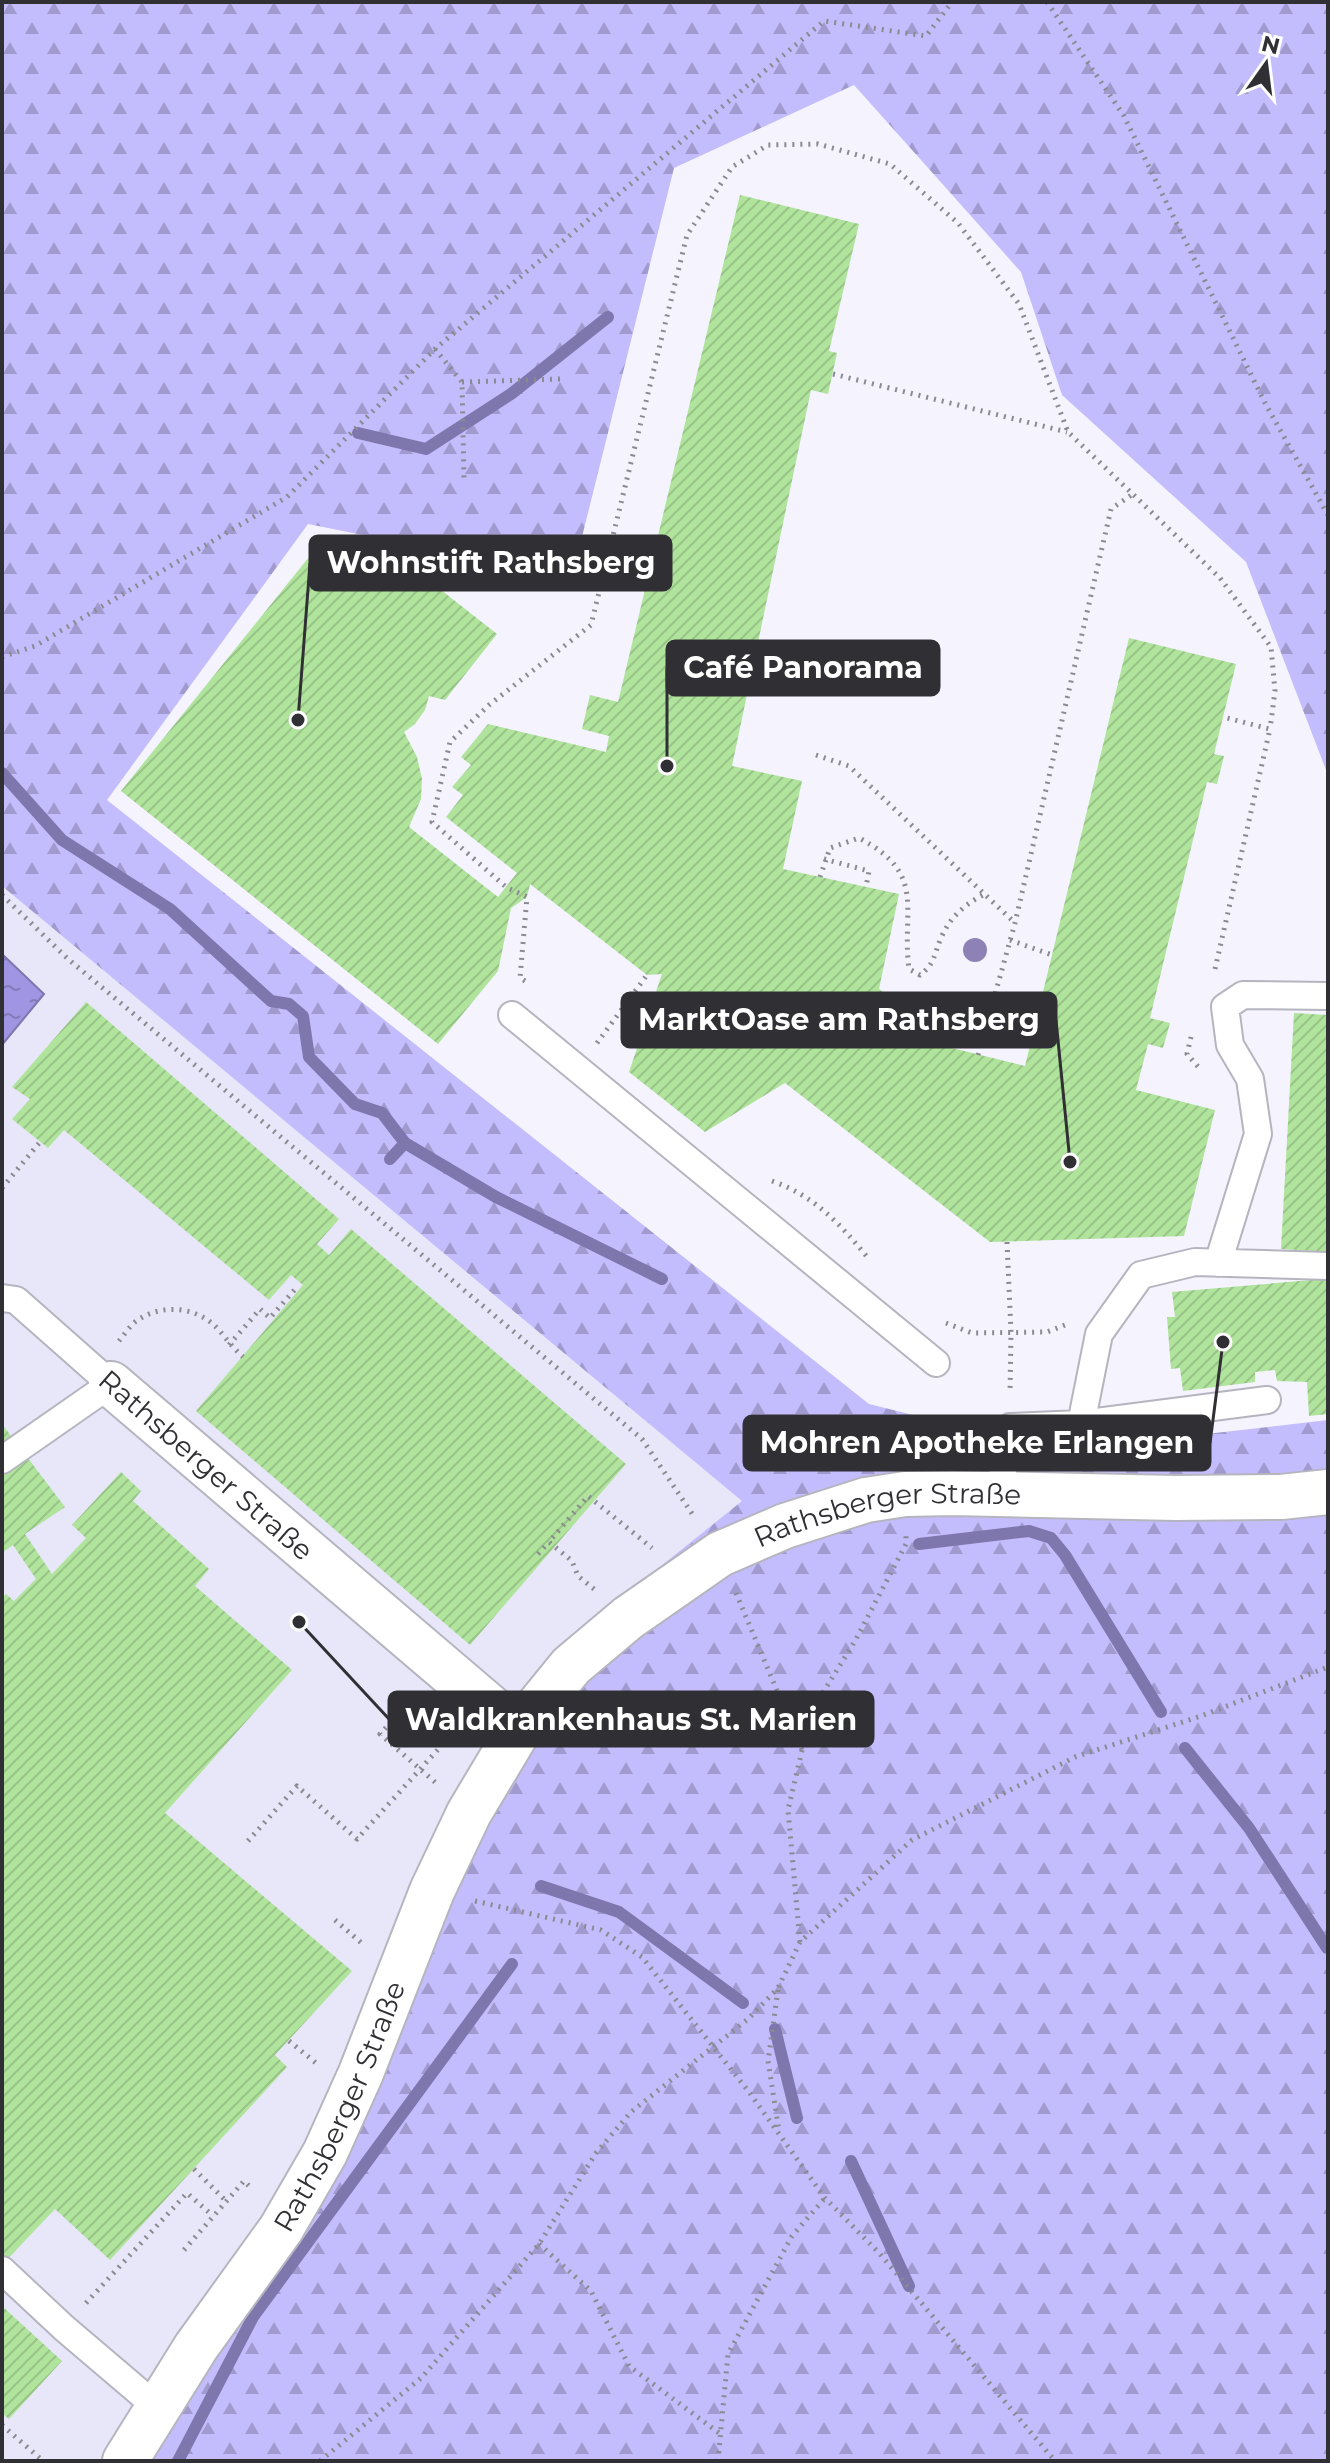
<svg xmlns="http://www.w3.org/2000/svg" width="1330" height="2463" font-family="Montserrat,sans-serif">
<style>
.built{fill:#e8e7f9}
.forest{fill:url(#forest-firs)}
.water{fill:url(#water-ripples);stroke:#7e77ae;stroke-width:2}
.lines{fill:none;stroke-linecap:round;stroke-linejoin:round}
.stream{stroke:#7e77ae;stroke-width:12}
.building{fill:url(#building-hatch)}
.lane-casing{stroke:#b5b5bf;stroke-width:30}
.street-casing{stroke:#b5b5bf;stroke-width:48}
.secondary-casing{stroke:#b5b5bf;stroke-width:48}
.path{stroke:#8b8a91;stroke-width:5;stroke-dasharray:2 6;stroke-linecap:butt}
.lane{stroke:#fff;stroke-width:26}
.street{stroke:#fff;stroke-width:44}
.secondary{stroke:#fff;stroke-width:44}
.tree{fill:#8e81b6}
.labels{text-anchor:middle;stroke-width:6;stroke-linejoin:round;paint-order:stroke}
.street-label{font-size:28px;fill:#303034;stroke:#fff}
.leader{fill:none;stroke:#303034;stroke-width:3}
.callout-dot{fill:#303034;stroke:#fff;stroke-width:3}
.callout{fill:#303034;stroke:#303034;stroke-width:3}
.callout-label{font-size:30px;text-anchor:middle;font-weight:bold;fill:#fff}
</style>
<defs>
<pattern id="forest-firs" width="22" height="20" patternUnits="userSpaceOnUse" patternTransform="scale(2)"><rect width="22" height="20" fill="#c4bdfd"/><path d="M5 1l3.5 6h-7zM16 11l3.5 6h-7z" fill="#a09ace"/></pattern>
<pattern id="water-ripples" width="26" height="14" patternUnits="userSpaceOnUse" patternTransform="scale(2)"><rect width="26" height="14" fill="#a095e2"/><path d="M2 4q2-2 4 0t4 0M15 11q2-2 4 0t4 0" fill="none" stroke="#837ab8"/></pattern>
<pattern id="building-hatch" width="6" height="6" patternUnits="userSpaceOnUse" patternTransform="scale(2)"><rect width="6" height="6" fill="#b0e49c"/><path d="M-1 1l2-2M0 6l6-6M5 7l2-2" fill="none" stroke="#98c487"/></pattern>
</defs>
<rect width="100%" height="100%" fill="#f4f3fe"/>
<path class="built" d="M2,886L743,1501L666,1562L527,1683L431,1842L323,2113L272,2209L139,2395L100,2461H2Z"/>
<path class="forest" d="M2,2H1328V775L1246,562L1062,395L1021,272L854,85L674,168L572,577L308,524L107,800L869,1404L1058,1451L1328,1420V2461H100L139,2395L272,2209L323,2113L431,1842L527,1683L666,1562L742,1501L2,886Z"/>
<path class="water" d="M2,954L44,994L2,1045Z"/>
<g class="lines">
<path class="stream" d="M358,433L426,449L511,394L608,317
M2,773L62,840L170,909L271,1001L289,1004L303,1016L309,1057L355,1104L382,1113L405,1143L496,1197L662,1279
M390,1159L405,1143
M919,1544L1029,1531L1051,1538L1065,1555L1161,1712
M1185,1748L1249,1828L1327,1948
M541,1886L619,1912L743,2003
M775,2029L797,2118
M851,2161L909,2286
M178,2461L253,2317L512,1964"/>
</g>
<path class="building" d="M740,195L859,224L829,351L837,353L828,394L811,390L732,766L802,781L783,869L899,894L879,989L952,1048L1025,1066L1129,638L1236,664L1214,754L1224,756L1217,784L1207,782L1150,1018L1170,1023L1163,1048L1148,1044L1136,1090L1215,1110L1184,1236L990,1242L785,1083L705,1132L629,1072L662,974L647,975L530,884L527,897L511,908L498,971L438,1044L121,791L321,542L408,564L497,634L445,700L429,696L425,710L415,724L404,732L417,757L422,779L421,799L409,827L498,897L517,873L446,817L463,795L452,787L471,765L461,757L488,724L606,752L609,736L582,729L590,695L618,702Z
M86,1002L339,1219L317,1244L329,1255L351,1229L626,1464L470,1645L196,1411L303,1285L291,1275L269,1300L64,1130L48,1148L12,1119L30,1099L12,1087Z
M1294,1013L1328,1015V1414L1309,1416L1307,1382L1277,1381L1275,1370L1255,1372V1382L1183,1391L1180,1368L1171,1369L1167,1317H1175L1172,1292L1312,1280L1314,1251L1281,1249Z
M2,1424L65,1507L25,1534L52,1574L86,1538L72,1525L121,1472L141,1491L133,1501L209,1569L195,1586L292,1670L165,1813L352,1971L275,2055L287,2067L110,2260L55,2209L2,2265V1598L6,1594L14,1601L36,1579L13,1545L2,1553Z
M2,2306L62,2361L9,2419L2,2413Z"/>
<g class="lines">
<g class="lane-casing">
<path id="lane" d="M512,1015L936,1363
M1218,1263L1258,1134L1250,1079L1230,1045L1225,1007L1243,995L1328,996
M2,1298L16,1300L111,1384L2,1460
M1081,1424L1267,1400
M999,1495L1010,1427L1081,1424L1099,1334L1141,1275L1195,1262L1328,1266
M2,2270L64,2328L158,2408"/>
</g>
<g class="street-casing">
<path id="street" d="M111,1384L518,1731"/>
</g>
<g class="secondary-casing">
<g id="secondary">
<path id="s1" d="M125,2461L196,2347L281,2229L325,2153L361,2073L432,1891L469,1813L518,1731L571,1666L628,1618L720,1554L785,1526L866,1500L905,1494L953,1493L1176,1498L1281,1497L1328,1492"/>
</g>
</g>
<path class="path" d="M1047,2L1124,116L1265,403L1328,515
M435,349L462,382L464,480
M833,374L1067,432
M462,382L561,379
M2,657L35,646L287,497L435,349L824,21L926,36L952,2
M816,755L849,766L1014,922
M824,859L869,871L866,887
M820,877L830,848L859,838C928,874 901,909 909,969L920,975C935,964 934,954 941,938C950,917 965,904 985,894
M2,895L68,959L642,1439L695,1518
M1010,940L1052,955
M1215,969L1270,729L1223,717
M525,981L520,978L527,897L506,887L432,822L450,742L489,705L591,625L687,235L732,167L768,145L818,144L890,164L958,223L1019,304L1068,432L1220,578L1271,647L1275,691L1270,729
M1191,1037L1187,1054L1200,1069
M597,1043L647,975
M978,1055L1015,923L1111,509L1133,494
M772,1181C815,1196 840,1224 868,1258
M2,1188L40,1142
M1007,1242L1011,1332L1010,1393
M946,1323L972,1333L1047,1332L1065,1325
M119,1341C124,1335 129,1327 135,1322C160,1303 196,1306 217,1328C226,1338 233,1348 243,1357
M229,1345L260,1309L270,1318L297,1287
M895,1437L974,1430
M848,1458L857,1451L895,1437L898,1450
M538,1554L549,1542
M594,1589L578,1576L572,1561L549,1542L588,1496L652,1548
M736,1593L802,1750
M413,1698L380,1734L436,1783
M248,1841L297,1786L357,1839L452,1734
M475,1901L601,1930L642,1957L749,2092L825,2198L880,2254L1055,2461
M335,1920L365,1946
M800,1942L788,1810L811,1712L855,1641L906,1544V1536
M778,1990L768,2061L779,2131
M289,2041L316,2063
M194,2169L226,2201
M539,2244L591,2291L629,2366L719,2433
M184,2250L244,2181L252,2189
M86,2303L187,2193L213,2216
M2,2425L43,2461
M320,2461L421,2378L539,2244L596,2153L631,2112L748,2019L778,1988L800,1942L912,1840L1075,1757L1201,1716L1328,1667
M718,2461L728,2354L792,2236L825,2198"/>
<use href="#lane" class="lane"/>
<use href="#street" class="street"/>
<use href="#secondary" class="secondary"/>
</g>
<circle class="tree" cx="975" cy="950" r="12"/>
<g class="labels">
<g class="street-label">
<text transform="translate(206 1465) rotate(41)" y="10">Rathsberger Straße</text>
<text dy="10" stroke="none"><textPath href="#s1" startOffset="1278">Rathsberger Straße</textPath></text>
<text dy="10" stroke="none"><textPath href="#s1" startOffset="416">Rathsberger Straße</textPath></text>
</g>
</g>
<path class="leader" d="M298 720L310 563M667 766L667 668M1070 1162L1056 1020M1223 1342L1210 1443M299 1622L389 1719"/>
<g class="callout-dot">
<circle cx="298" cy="720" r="8"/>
<circle cx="667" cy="766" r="8"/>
<circle cx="1070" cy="1162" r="8"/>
<circle cx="1223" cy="1342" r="8"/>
<circle cx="299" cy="1622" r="8"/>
</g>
<g class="callout">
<rect x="310" y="536" width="361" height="54" rx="8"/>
<rect x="667" y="641" width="272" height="54" rx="8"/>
<rect x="622" y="993" width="434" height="54" rx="8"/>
<rect x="744" y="1416" width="466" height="54" rx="8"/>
<rect x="389" y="1692" width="484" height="54" rx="8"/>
</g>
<g class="callout-label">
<text x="491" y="573">Wohnstift Rathsberg</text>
<text x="803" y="678">Café Panorama</text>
<text x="839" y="1030">MarktOase am Rathsberg</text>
<text x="977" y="1453">Mohren Apotheke Erlangen</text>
<text x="631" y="1730">Waldkrankenhaus St. Marien</text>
</g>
<rect width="1330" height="2463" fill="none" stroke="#303034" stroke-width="8"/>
<g transform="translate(1266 64) rotate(14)" stroke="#ffffff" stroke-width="6" paint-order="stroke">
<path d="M0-6L14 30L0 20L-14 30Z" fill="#303034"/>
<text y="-12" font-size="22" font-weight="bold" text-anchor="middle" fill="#303034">N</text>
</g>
</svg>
